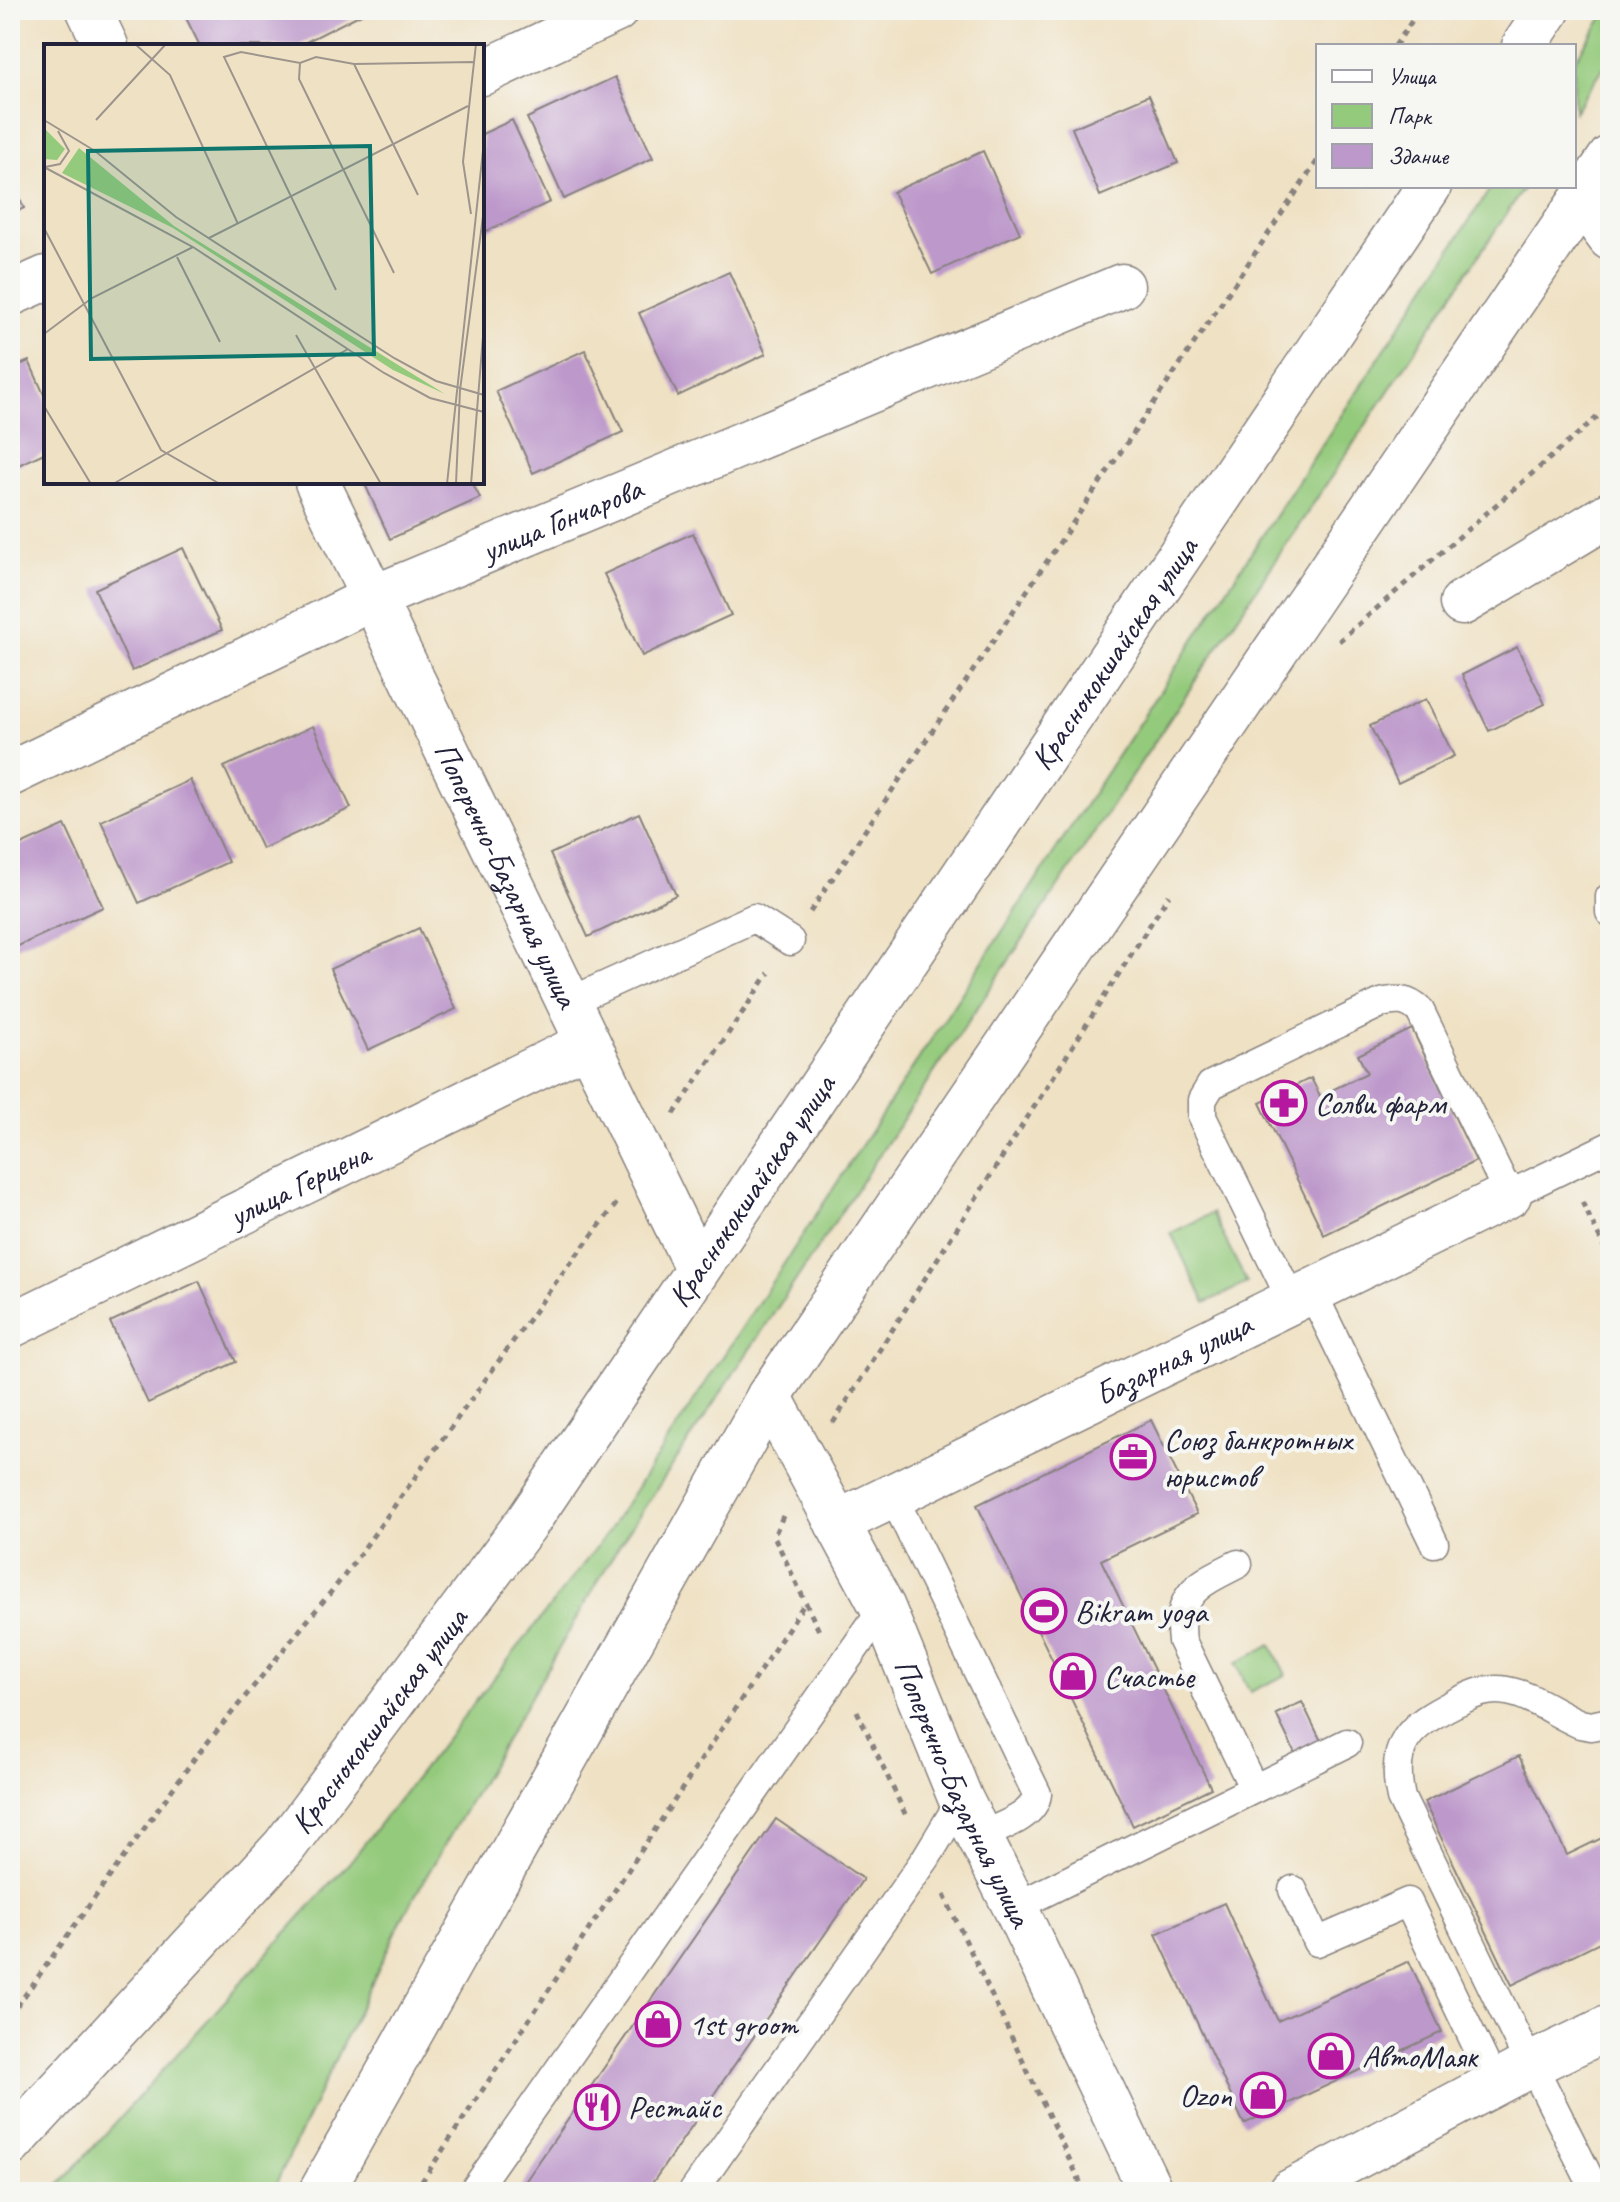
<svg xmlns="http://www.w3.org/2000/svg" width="1620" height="2202" font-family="Caveat,sans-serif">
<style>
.green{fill:#94ca7c;stroke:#5b765c;stroke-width:2}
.building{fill:#bd99cb}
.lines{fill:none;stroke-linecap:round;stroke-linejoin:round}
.service-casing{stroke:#88827f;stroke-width:31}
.minor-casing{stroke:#88827f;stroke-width:47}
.primary-casing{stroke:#88827f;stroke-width:47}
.path{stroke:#88827f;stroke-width:5;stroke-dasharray:6 6;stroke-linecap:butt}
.service{stroke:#fff;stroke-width:28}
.minor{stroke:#fff;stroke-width:44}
.primary{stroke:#fff;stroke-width:44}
.labels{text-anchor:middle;stroke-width:8;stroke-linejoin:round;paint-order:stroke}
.street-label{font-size:32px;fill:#22223b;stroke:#f6f6f2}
.poi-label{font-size:32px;fill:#22223b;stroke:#f6f6f2;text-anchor:start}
.inset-road{fill:none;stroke:#9d958d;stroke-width:2}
.view{fill:#0f766e;fill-opacity:0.15;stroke:#0f766e;stroke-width:4}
.inset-edge{fill:none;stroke:#22223b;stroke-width:4}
</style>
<rect width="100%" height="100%" fill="#f6f6f2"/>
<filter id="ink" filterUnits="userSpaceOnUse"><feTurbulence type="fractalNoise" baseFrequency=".0125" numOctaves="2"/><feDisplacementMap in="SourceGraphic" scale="16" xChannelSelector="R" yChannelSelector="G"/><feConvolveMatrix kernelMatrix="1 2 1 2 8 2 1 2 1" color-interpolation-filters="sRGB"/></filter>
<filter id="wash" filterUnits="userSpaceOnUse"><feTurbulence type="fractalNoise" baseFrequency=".006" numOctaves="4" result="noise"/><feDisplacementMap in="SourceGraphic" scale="32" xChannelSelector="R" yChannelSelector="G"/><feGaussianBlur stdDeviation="1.8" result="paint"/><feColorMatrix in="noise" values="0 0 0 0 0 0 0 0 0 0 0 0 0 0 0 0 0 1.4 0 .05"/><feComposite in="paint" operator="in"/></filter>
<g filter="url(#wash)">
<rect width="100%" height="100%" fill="#efe1c3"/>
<path class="green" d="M1608,10H1610V58L1574,112V61Z
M1492,186H1525L618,1547L405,1913L272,2192H53L349,1863L603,1539Z
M1212,1213L1247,1283L1205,1303L1171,1233Z
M1271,1645L1286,1675L1250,1692L1236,1663Z"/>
<g id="blocks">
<path class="building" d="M182,10H369L298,46H200Z
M615,77L653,158L564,199L527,118Z
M1149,95L1178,163L1100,196L1072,128Z
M512,120L550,202L482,233V134Z
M983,151L1020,233L932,274L893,192Z
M10,179L24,208L10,215Z
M729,272L766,354L678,396L639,313Z
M585,350L623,432L533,473L496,391Z
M29,361L46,399V452L10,469V369Z
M364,482H472L480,498L390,539Z
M693,533L731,615L642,656L604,574Z
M183,548L222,630L132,671L95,589Z
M1517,647L1545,704L1489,731L1462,675Z
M1426,699L1454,756L1398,783L1370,726Z
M313,726L351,808L262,849L224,767Z
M190,780L228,862L139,903L101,821Z
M639,813L676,895L588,937L550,854Z
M65,825L103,907L14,948L10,939V850Z
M419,928L456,1009L368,1050L330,969Z
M1412,1029L1476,1161L1324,1235L1260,1103L1311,1078L1320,1096L1367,1073L1358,1055Z
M199,1281L236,1362L148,1403L110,1322Z
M1151,1420L1197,1514L1101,1560L1211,1788L1133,1826L977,1505Z
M1302,1702L1321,1741L1295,1753L1276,1714Z
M1519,1756L1567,1855L1610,1834V1937L1512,1985L1424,1802Z
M776,1819L863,1879L764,2022L646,2192H518Z
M1224,1903L1278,2021L1409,1961L1442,2032L1244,2124L1156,1934Z"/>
</g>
</g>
<g filter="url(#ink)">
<use href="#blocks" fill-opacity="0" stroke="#88827f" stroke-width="2"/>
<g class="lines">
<g class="service-casing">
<path id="service" d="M1610,897V912
M569,1002L754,918L790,941
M1312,1292L1434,1543
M1292,1301L1202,1117V1100L1211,1085L1381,1003C1397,999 1408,999 1420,1011L1509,1195L1610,1146
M893,1496L1037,1794C1034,1818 998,1827 978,1837
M1254,1789L1347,1743
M1293,1890L1317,1942L1408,1902L1495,2084
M1015,1907L1254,1789L1182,1641C1176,1592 1199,1584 1238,1564
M1532,2064L1596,2192
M1530,2065L1401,1798C1389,1744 1409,1726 1455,1703C1472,1695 1487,1687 1507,1691C1532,1695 1556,1714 1580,1724L1591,1726L1610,1722
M473,2192L883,1608
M693,2192L926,1858L961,1800"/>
</g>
<g class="minor-casing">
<g id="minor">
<path d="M89,10L106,46"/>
<path d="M482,73L616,10"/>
<path d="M1582,200L1610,238"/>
<path d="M10,294L46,278"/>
<path id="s1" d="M317,482L697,1268"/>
<path d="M1462,603L1610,514"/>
<path id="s2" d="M10,774L373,598L1122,286"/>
<path id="s3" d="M10,1326L588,1043"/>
<path id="s4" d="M769,1396L883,1608L961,1800L1015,1907L1151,2192"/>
<path id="s5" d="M837,1523L1509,1195"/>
<path d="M1290,2192L1532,2064L1610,2027"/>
</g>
</g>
<g class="primary-casing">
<g id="primary">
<path d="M1524,46L1548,10"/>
<path id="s6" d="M10,2144L284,1847L528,1521L1429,186"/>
<path d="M321,2192L769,1396L1610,158"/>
</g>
</g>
<path class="path" d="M1395,46L1419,10
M1339,641L1610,406
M810,912L1318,160
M674,1114L769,973
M1582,1202L1610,1259
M833,1423L1169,895
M783,1516L774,1536L820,1633
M857,1711L907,1818
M944,1895L1085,2192
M10,2016L194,1759L344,1576L555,1283L617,1203
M415,2192L805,1603"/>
<use href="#service" class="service"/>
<use href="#minor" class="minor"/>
<use href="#primary" class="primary"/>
</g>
</g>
<defs>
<g id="pharmacy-ring" transform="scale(2.3)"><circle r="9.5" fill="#f6f6f2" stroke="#b5179e" stroke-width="1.5"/><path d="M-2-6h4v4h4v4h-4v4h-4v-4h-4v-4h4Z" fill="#b5179e"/></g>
<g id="office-ring" transform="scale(2.3)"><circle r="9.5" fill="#f6f6f2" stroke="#b5179e" stroke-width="1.5"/><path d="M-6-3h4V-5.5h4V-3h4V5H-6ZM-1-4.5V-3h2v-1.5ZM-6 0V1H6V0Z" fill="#b5179e"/></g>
<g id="stadium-ring" transform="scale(2.3)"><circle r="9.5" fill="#f6f6f2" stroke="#b5179e" stroke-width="1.5"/><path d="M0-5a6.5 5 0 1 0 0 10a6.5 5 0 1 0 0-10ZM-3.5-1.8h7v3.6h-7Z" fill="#b5179e"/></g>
<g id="shop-ring" transform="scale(2.3)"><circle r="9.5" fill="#f6f6f2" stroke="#b5179e" stroke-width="1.5"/><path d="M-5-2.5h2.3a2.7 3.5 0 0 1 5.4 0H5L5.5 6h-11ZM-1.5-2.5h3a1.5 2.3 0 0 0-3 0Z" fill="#b5179e"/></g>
<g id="restaurant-ring" transform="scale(2.3)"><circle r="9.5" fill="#f6f6f2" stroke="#b5179e" stroke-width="1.5"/><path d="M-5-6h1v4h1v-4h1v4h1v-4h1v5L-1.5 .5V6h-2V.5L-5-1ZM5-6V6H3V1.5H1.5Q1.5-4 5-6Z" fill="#b5179e"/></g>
</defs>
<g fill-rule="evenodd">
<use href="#pharmacy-ring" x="1284" y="1103"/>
<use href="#office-ring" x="1133" y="1457"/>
<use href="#stadium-ring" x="1044" y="1611"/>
<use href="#shop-ring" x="1073" y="1676"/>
<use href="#shop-ring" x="658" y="2024"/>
<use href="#shop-ring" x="1331" y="2056"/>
<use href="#shop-ring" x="1263" y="2095"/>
<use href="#restaurant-ring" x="597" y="2107"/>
</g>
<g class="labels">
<g class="street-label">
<text dy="11" stroke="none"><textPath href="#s2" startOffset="608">улица Гончарова</textPath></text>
<text dy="11" stroke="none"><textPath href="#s6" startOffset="1858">Краснококшайская улица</textPath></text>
<text dy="11" stroke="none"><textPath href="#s1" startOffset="436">Поперечно-Базарная улица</textPath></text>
<text dy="11" stroke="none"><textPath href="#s3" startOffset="322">улица Герцена</textPath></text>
<text dy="11" stroke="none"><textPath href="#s6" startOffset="1210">Краснококшайская улица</textPath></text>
<text dy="11" stroke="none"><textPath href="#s5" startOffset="374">Базарная улица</textPath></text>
<text dy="11" stroke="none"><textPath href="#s6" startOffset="562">Краснококшайская улица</textPath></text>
<text dy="11" stroke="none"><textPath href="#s4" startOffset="442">Поперечно-Базарная улица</textPath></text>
</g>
<g class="poi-label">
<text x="1315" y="1114">Солви фарм</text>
<text x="1164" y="1450">Союз банкротных<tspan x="1164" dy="37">юристов</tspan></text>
<text x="1075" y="1622">Bikram yoga</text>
<text x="1104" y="1687">Счастье</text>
<text x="689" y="2035">1st groom</text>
<text x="1362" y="2067">АвтоМаяк</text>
<text x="1232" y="2106" text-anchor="end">Ozon</text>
<text x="628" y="2118">Рестайс</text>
</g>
</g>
<g transform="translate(44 44)">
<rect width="440" height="440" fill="#efe1c3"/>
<path d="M0,84L21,105L13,116L0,115ZM35,104L130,182L401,350L349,326L129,184L18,129Z" fill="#94ca7c"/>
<path class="inset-road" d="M91,0L126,31L194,180M256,19L255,35L350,229M310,20L374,151M0,76L51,107L132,173L350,314L392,337L440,351M52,76L122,0M0,123L149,203L340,329L386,354L440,368M1,123L16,120L25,107L14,87M427,170L419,118L432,0M0,184L117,406L176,440M165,194L424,62M133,213L176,298M292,246L180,13L197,8L256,19L272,13L310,20L429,18M0,290L48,254L149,203M252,291L337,440M0,362L47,440M69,440L304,305M403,440L440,97M412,440L416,346L440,165M427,440L440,280"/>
<path class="view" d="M326,102L330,310L47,315L44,107Z"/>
<rect width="440" height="440" class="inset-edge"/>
</g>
<rect width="1620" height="2202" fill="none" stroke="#f6f6f2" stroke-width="40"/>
<rect x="1316" y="44" width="260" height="144" fill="#f6f6f2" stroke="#a1a1a9" stroke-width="2"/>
<rect x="1332" y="70" width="40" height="12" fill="#ffffff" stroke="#a1a1a9" stroke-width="2"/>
<text x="1388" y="84" font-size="24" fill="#22223b">Улица</text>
<rect x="1332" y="104" width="40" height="24" fill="#94ca7c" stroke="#a1a1a9" stroke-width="2"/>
<text x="1388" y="124" font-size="24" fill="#22223b">Парк</text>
<rect x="1332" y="144" width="40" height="24" fill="#bd99cb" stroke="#a1a1a9" stroke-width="2"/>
<text x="1388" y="164" font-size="24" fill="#22223b">Здание</text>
</svg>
